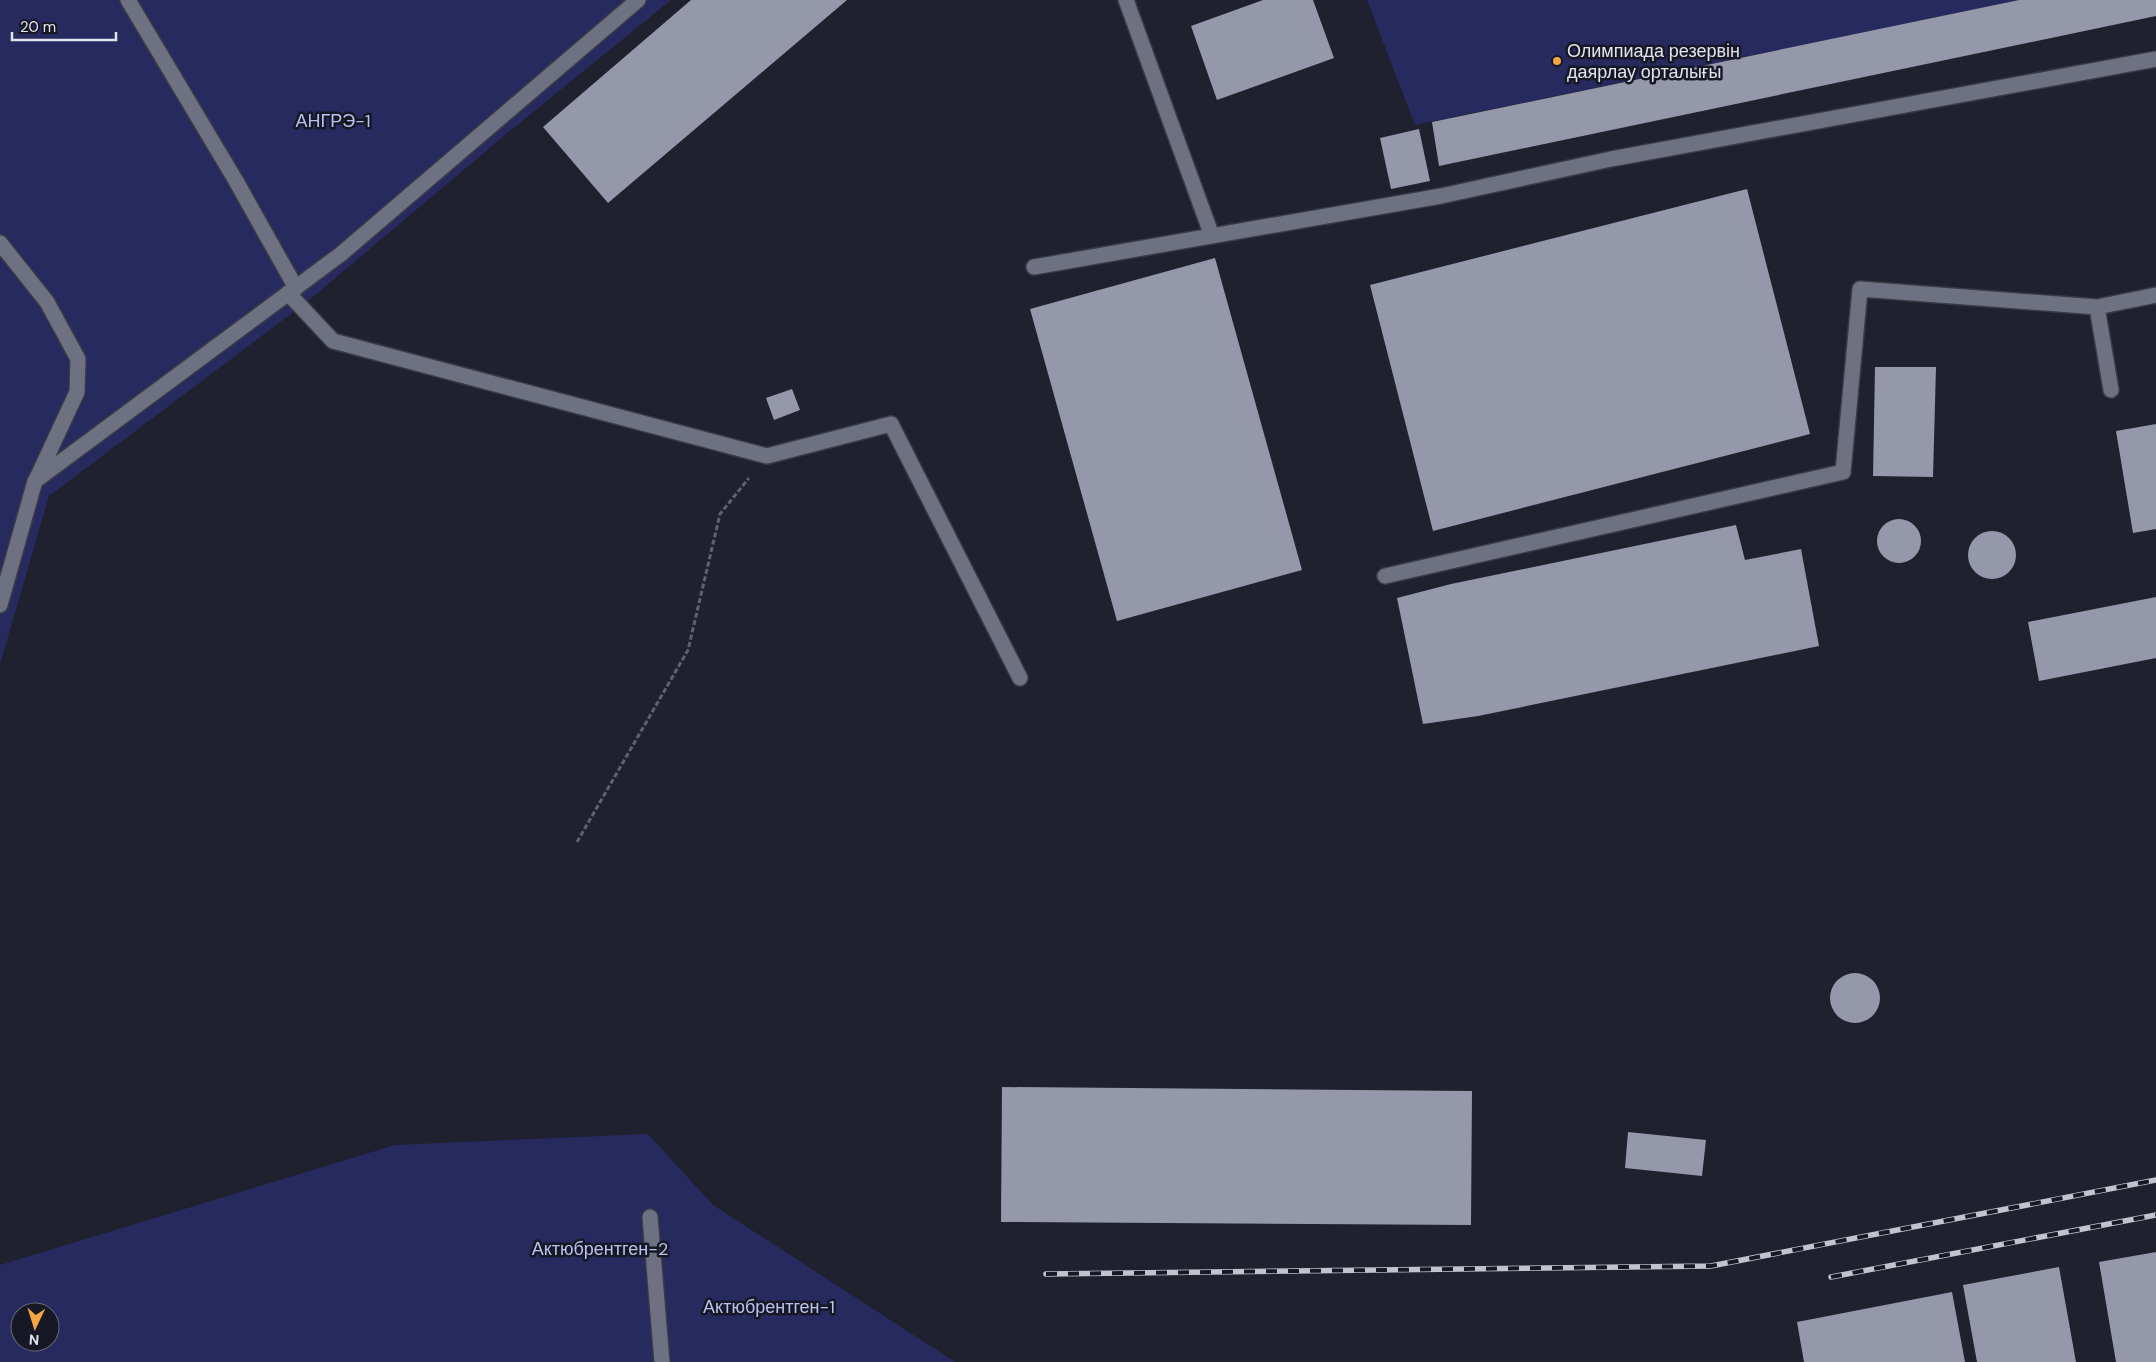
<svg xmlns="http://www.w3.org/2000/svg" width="2156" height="1362" font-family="'DM Sans',sans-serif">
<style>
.green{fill:#272a5e;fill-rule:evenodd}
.building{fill:#9598aa}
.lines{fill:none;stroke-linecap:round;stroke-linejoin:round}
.lane-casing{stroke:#393b46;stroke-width:18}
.path{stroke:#5f616e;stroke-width:3;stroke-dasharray:5 2.5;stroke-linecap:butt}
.lane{stroke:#6e7181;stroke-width:15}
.rail-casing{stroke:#c1c3cd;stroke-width:5.5}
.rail{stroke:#161825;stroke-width:4;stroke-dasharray:11;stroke-linecap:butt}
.poi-dot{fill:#f4a443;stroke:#161825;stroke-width:2}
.labels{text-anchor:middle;stroke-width:5;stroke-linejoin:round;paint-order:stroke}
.poi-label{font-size:18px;fill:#e2e4ed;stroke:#161825;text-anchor:start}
.park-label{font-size:18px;fill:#bbc2ee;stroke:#161825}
</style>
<rect width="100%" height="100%" fill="#1f212f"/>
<path class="green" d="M0,0H671L511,130L308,301L49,496L0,664Z
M1367,0H2019L1415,125Z
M648,1134L713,1205L955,1362H0V1265L395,1145ZM20,1312H50V1342H20Z"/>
<path class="building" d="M691,0H847L608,203L543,127Z
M1263,0H1313L1334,58L1217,100L1191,26Z
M2019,0H2156V16L1439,166L1432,122Z
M1419,129L1430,181L1391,189L1380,138Z
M1747,189L1810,434L1433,531L1370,285Z
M1215,258L1302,570L1117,621L1030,309Z
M1875,367H1936L1933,477L1873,476Z
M792,389L800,410L774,420L766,398Z
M2156,424V529L2133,533L2116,431Z
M1877 541a22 22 0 1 1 44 0a22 22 0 1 1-44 0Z
M1736,525L1745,560L1801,549L1819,646L1478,716L1423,724L1397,598L1451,584Z
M1968 555a24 24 0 1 1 48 0a24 24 0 1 1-48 0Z
M2156,597V658L2039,681L2028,622Z
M1830 998a25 25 0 1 1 50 0a25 25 0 1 1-50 0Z
M1002,1087L1472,1091L1471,1225L1001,1222Z
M1628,1132L1706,1140L1702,1176L1625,1168Z
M2156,1252V1362H2116L2099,1262Z
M2059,1267L2076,1362H1977L1963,1285Z
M1952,1292L1965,1362H1804L1797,1322Z"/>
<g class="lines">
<g class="lane-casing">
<path id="lane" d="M128,0L236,181L296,288
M1126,0L1212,236
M0,243L47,302L78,359L77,392L36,480
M1034,267L1441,196L1611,159L2156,59
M288,293L333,341L767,456L891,424L1020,678
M2097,307L2111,390
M1385,576L1843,472L1860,289L2097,307L2156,295
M0,605L35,481L341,254L638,0
M650,1217L662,1362"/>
</g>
<path class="path" d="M577,842L688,650L720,514L749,478"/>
<use href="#lane" class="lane"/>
<g class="rail-casing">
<path id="rail" d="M1046,1274L1711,1266L2156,1180
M1831,1277L2156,1215"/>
</g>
<use href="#rail" class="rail"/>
</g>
<circle class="poi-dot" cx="1557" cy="61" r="5"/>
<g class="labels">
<g class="poi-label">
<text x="1567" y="57">Олимпиада резервін<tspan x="1567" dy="21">даярлау орталығы</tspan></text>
</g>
<g class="park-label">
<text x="333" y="127">АНГРЭ-1</text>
<text x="600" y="1255">Актюбрентген-2</text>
<text x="769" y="1313">Актюбрентген-1</text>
</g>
</g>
<g transform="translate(35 1327) rotate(184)"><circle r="24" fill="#161825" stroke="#686a75"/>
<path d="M0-4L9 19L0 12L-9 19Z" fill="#f4a443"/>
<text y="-8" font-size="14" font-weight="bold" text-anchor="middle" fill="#e2e4ed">N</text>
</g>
<path d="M12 32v8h104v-8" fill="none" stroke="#e2e4ed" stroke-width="2.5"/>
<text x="20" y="32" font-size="15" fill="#e2e4ed" stroke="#161825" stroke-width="4" paint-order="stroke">20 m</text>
</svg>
